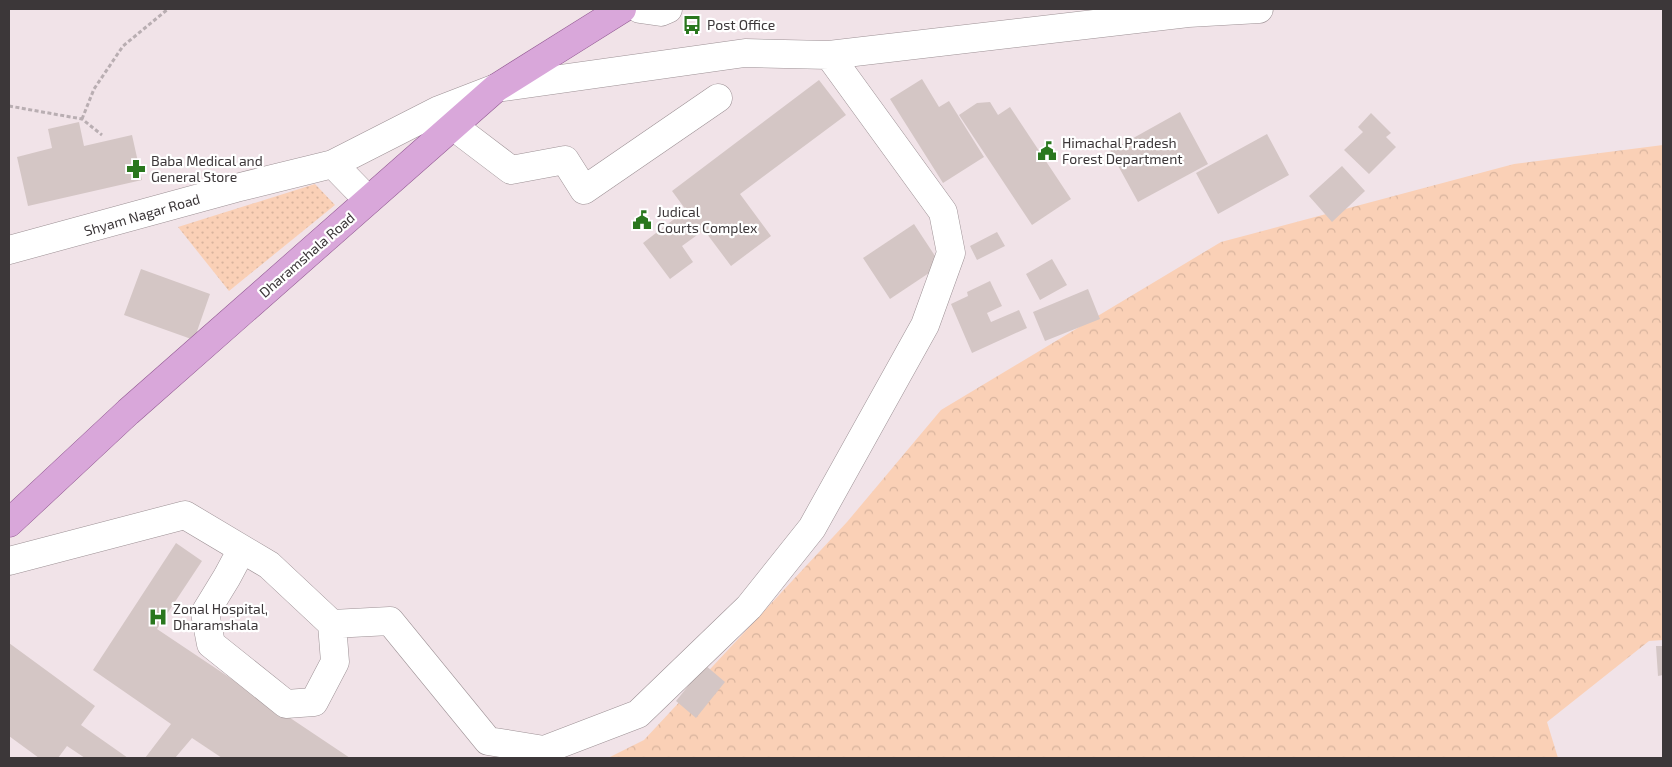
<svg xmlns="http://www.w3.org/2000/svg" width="1672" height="767" font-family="'Exo 2',sans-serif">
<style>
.forest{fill:url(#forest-crowns)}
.park{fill:url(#park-dots)}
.building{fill:#d4c6c5}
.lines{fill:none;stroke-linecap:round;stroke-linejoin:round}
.minor-casing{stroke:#9d9195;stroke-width:29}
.major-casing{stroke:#915991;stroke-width:29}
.path{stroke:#b9aeb2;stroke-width:3;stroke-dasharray:4 2.5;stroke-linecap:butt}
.minor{stroke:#fff;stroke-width:28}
.major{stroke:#d9a7da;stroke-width:28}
.labels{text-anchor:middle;stroke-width:4.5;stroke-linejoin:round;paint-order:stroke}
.poi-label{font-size:14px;fill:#3c3739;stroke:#fff;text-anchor:start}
.street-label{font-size:14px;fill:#3c3739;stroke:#fff}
</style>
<defs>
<pattern id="forest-crowns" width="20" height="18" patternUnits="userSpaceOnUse" patternTransform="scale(1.25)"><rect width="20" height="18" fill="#fad0b6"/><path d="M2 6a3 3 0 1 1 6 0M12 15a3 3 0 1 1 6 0" fill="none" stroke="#d7b39d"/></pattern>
<pattern id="park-dots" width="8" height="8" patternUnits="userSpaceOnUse" patternTransform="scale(1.25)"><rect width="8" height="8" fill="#fad0b6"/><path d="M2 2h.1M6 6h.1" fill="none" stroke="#d7b39d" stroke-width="1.8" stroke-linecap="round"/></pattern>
</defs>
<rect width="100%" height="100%" fill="#f1e3e8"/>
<path class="forest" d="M1663,145V640L1649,641L1547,722L1558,758H608L644,740L847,522L941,410L1221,242L1514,164Z"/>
<path class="park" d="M315,184L335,205L229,291L178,227Z"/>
<path class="building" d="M922,79L939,107L949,101L984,157L943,183L890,99Z
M819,80L846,115L740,194L771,236L731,266L704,230L682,246L693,262L670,279L643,243L686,210L672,191Z
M990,102L998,115L1010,107L1071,199L1032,225L959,115L977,103Z
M1180,112L1208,164L1138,202L1110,151Z
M1371,113L1391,133L1386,137L1396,147L1369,174L1344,150L1363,132L1358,127Z
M79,122L84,146L132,135L142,180L28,206L17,157L52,148L48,129Z
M1267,134L1289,175L1218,214L1196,173Z
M1342,166L1365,191L1332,222L1309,196Z
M914,224L941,265L890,299L863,258Z
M997,232L1005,246L977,260L970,246Z
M1052,259L1067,285L1040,300L1026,274Z
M141,269L210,294L194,340L124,315Z
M990,281L1002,306L987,313L991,322L1019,310L1027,328L972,353L951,304L968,296L967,292Z
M1088,289L1100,319L1045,341L1033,312Z
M176,543L202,561L157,629L350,758H222L192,738L175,758H145L171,724L93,670Z
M9,643L95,706L81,725L128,758H85L67,746L58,758H39L9,736Z
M1656,646H1663V675L1658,676Z
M705,665L725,682L696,718L676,701Z"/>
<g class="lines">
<g class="minor-casing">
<path id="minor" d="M640,9L661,12L668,9
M453,126L511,170L565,160L584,190L718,98
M333,164L368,200
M9,250L236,188L333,164L439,110L496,88L745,53L829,55L1188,13L1259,9
M9,561L185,515L269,565L332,624L335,662L314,702L286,704L211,644L205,613L227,577L242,549
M332,624L390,621L488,741L544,750L638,714L749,607L812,528L925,325L951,253L943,212L829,55"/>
</g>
<g class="major-casing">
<path id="major" d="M9,523L128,412L496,88L622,9"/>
</g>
<path class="path" d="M9,106L82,119L102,135
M82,119L94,89L123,46L168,9"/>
<use href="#minor" class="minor"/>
<use href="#major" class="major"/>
</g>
<defs>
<g id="bus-bare" transform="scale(1.5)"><path d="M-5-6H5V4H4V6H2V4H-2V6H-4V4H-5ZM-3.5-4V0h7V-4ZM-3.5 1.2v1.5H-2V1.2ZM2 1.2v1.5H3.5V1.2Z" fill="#2a771e" stroke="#fff" stroke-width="2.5" paint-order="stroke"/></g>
<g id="civic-bare" transform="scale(1.5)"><path d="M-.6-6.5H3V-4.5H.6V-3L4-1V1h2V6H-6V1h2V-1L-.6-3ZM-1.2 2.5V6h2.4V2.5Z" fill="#2a771e" stroke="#fff" stroke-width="2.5" paint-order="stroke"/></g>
<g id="pharmacy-bare" transform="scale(1.5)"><path d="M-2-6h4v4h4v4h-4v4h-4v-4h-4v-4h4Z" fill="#2a771e" stroke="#fff" stroke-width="2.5" paint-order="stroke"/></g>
<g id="hospital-bare" transform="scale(1.5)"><path d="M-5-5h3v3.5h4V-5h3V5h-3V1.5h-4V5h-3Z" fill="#2a771e" stroke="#fff" stroke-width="2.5" paint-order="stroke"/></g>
</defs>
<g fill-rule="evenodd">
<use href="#bus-bare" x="692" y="25"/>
<use href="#civic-bare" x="1047" y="151"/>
<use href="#pharmacy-bare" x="136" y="169"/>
<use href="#civic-bare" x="642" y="220"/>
<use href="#hospital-bare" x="158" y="617"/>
</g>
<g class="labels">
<g class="poi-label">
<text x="707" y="30">Post Office</text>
<text x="1062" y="148">Himachal Pradesh<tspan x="1062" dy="16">Forest Department</tspan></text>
<text x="151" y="166">Baba Medical and<tspan x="151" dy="16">General Store</tspan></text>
<text x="657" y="217">Judical<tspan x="657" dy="16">Courts Complex</tspan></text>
<text x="173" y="614">Zonal Hospital,<tspan x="173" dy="16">Dharamshala</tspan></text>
</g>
<g class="street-label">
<text transform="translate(142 215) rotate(-16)" y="5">Shyam Nagar Road</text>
<text transform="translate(307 255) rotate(-41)" y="5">Dharamshala Road</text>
</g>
</g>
<rect width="1672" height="767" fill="none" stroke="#3c3739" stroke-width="20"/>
</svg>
